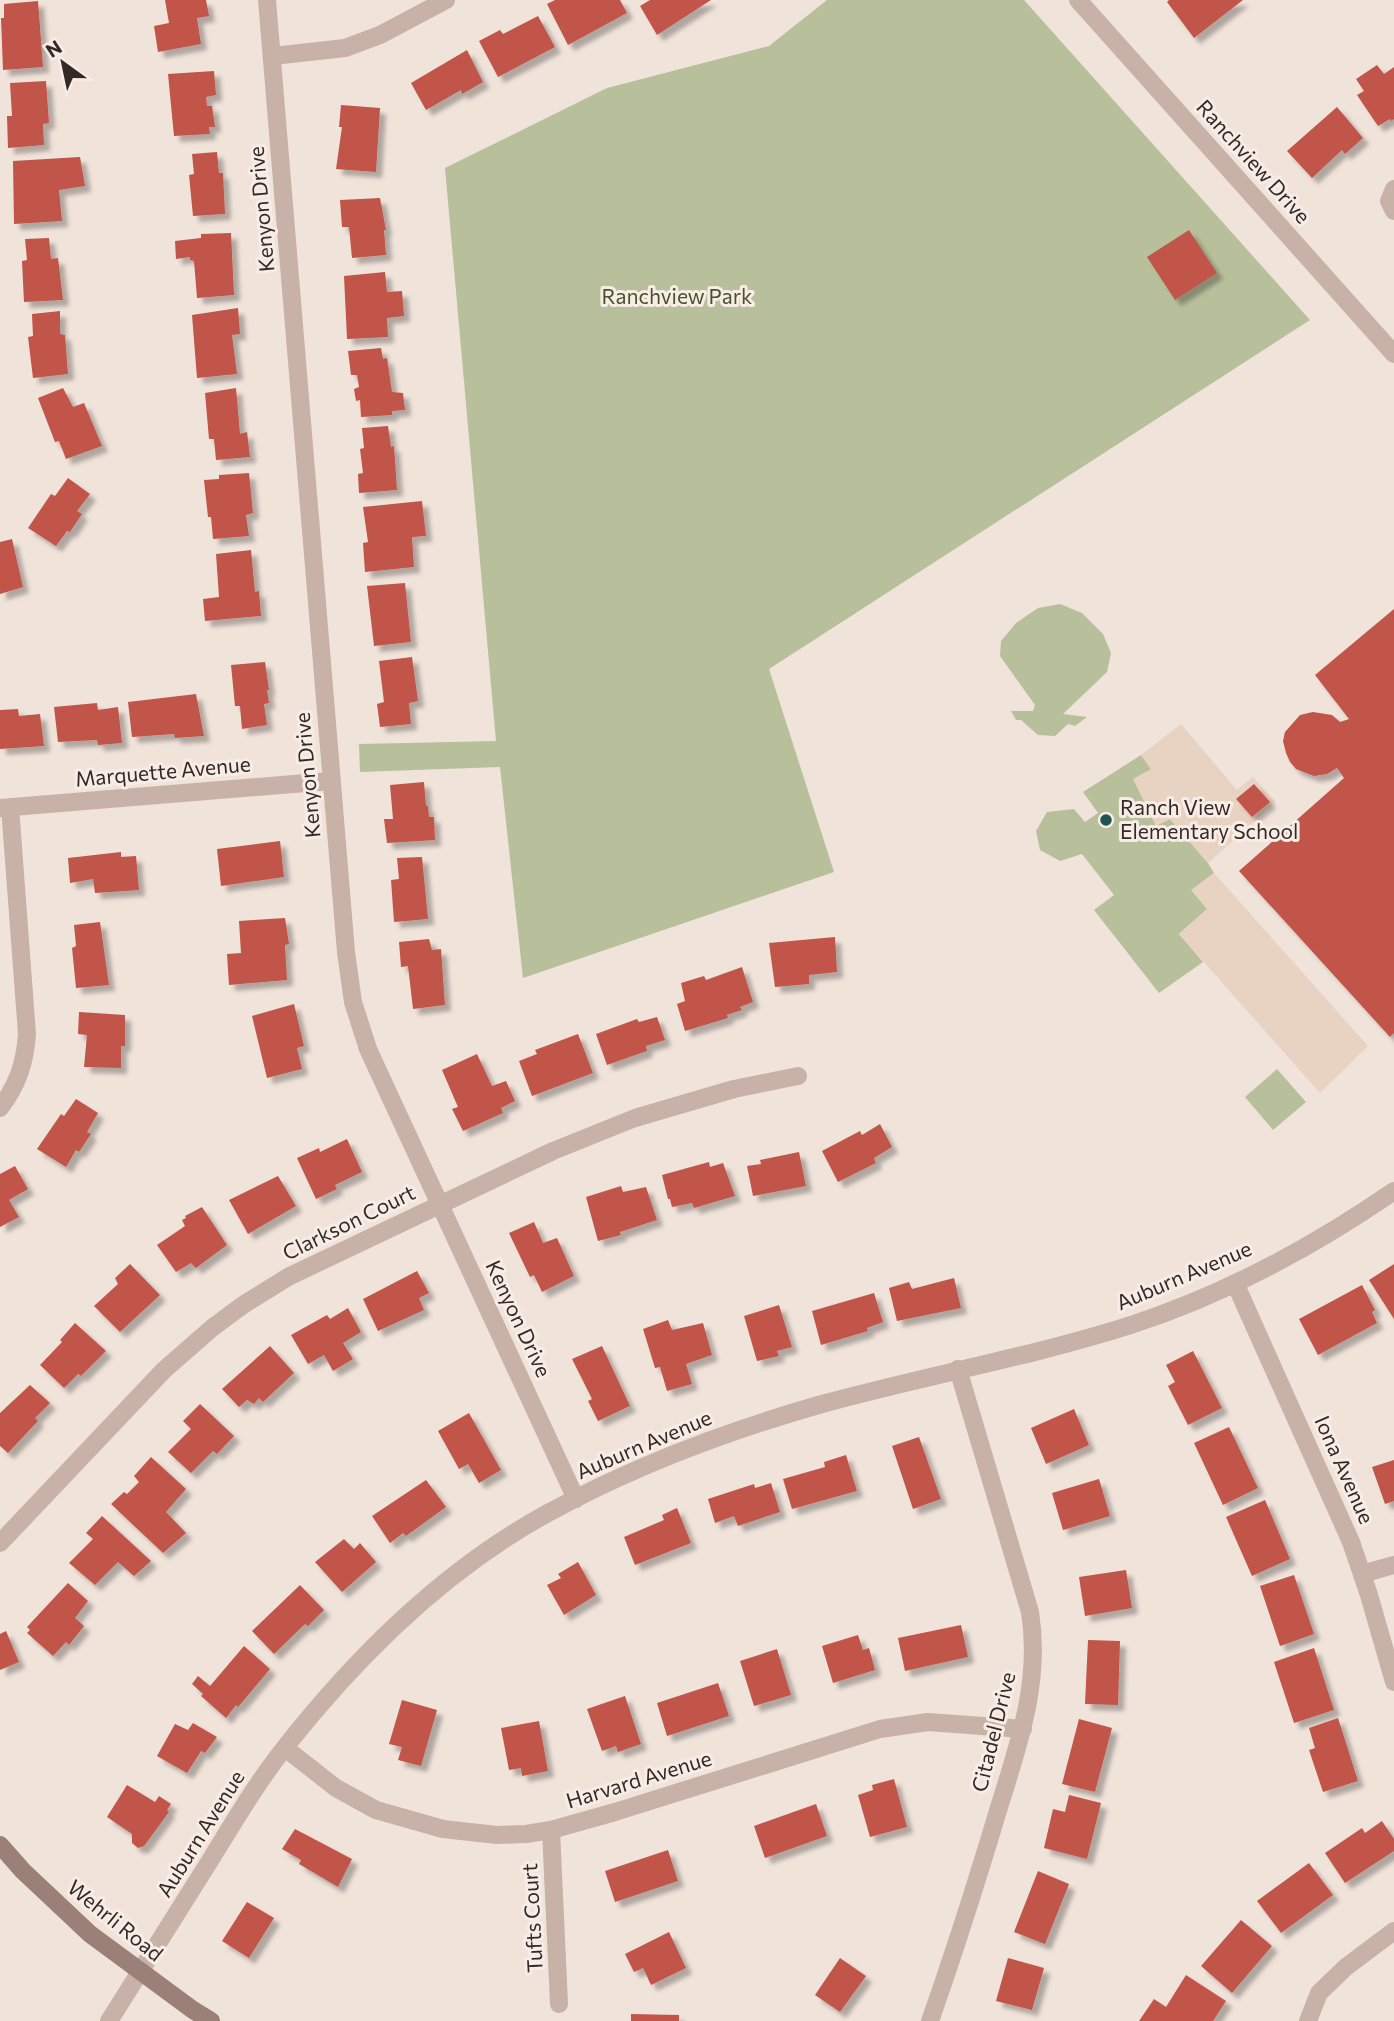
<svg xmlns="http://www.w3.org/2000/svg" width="1394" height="2021" font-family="Commissioner,sans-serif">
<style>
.green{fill:#b8bf9b}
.plaza{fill:#e8d2c2;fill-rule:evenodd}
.building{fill:#c15448;filter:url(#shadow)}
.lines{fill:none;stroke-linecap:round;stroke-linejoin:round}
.street{stroke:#c8b1a7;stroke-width:18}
.secondary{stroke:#9b8078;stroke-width:18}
.poi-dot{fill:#1f5450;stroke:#f8ede6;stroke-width:2.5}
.labels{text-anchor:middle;stroke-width:6;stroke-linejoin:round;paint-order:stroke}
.street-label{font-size:21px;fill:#342927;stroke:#f8ede6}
.park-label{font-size:21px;fill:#49522c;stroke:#f8ede6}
.poi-label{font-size:21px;fill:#342927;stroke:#f8ede6;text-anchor:start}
</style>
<defs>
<filter id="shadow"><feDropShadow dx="6" dy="6" stdDeviation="2" flood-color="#0004"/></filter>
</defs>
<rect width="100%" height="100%" fill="#f0e3da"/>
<path class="green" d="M827,0H1024L1310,320L769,669L834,872L523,978L500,767L360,772L359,744L496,741L445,168L607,88L769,46Z
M1060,604L1082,613L1103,634L1111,653L1107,672L1063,714L1087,717L1075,726L1068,724L1055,736L1038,735L1021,720H1016L1011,711H1033L1035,705L1000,656L1001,641L1016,623L1038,608Z
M1141,755L1151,769L1156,825L1170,819L1208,863L1214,873L1192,890L1207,909L1179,934L1203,962L1159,993L1094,910L1114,895L1082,854L1060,861L1040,850L1036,831L1047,812L1074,809L1085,822L1098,813L1083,792Z
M1277,1069L1306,1102L1273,1130L1245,1097Z"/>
<path class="plaza" d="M1181,724L1237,790L1253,777L1276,802L1208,863L1170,819L1156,826L1133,779L1151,769L1141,755ZM1254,784L1269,802L1252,817L1236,799Z
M1214,873L1368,1046L1320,1093L1179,934L1207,909L1191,890Z"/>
<path class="building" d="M165,0H206L209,16L197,18L201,44L158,52L154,26L169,23Z
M555,0H620L627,13L568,45L547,4Z
M650,0H711L657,35L640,6Z
M1169,0H1243L1194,38L1167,2Z
M38,1L43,67L3,70L1,18H4V4Z
M538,16L555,47L498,77L479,41L500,30L503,34Z
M467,50L483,82L462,94L461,90L426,110L411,83Z
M1377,65L1384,74L1394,67V119L1391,121L1390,119L1378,126L1357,95L1364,91L1356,79Z
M214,71L216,95L206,97L207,106H212L215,127H209L210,134L174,136L168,74Z
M46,81L49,123L43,124L44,145L8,148L7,116H12L10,83Z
M341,105L380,108L376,172L336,169L342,127H339Z
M1337,107L1363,138L1345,154L1342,150L1312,178L1287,151Z
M217,152L219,173H223L225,214L193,216L189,175L194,174L192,154Z
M80,157L85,186L59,190L62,221L14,224L13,161Z
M380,198L386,230H384L386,255L352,258L349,227H342L340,200Z
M1189,230L1217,273L1175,300L1147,257Z
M231,233L234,295L197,298L194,261L190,260V257L176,259L175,241L201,238V234Z
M49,238L51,259L58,258L63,300L24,302L22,261L27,260L25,239Z
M385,272L387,292L402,291L404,316L387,318L388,337L347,339L344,276Z
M238,308L240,334L232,335L237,374L197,378L192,315Z
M60,311V334L65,335L68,374L33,378L28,337L33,336L32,314Z
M381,348L383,359L387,358L392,392L403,393L405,410L392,411V415L361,417L360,400L356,401L354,389L359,387L357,375H351L348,351Z
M63,388L73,407L84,403L102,446L66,459L59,441L55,442L38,398Z
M236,388L240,434L247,432L250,457L216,460L214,439H209L205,393Z
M388,426L391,447L394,446L397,490L359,493L358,474L363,473L360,449L364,448L362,428Z
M249,473L253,513L246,515L249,536L213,539L211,517H208L204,480L219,479V475Z
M68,478L90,494L77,511L82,514L70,532L67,531L56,546L28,528L51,494L55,496Z
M422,501L426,536L412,537L414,567L365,572L363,543L368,542L363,507Z
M12,539L23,587L0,594V542Z
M251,550L255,592L259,591L261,616L205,621L203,599L219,597L216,554Z
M405,583L411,642L374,646L367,586Z
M1394,609V1033L1390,1037L1239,871L1344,778L1337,768L1327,774L1314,776L1296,769L1290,762L1286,753L1283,741L1285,732L1300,715L1313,712L1332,715L1340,722L1349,719L1315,675Z
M412,657L418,701L409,703L411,724L380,727L377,704L384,702L379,661Z
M265,662L269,690H267L269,703L264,704L267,725L242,729L240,706H235L231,665Z
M196,694L204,736L175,738L174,734L132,737L128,702Z
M97,703L98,710L118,707L122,743L98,745L97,740L58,742L54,707Z
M18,709L19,716L40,714L44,746L0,749V710Z
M424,782L426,806H428L429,817H434L435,840L387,843L384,819H393L390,785Z
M1254,784L1270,802L1252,817L1236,799Z
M280,841L284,877L221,886L217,849Z
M121,852V857L136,856L139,890L95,893L93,879L70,883L68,858Z
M422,857L428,919L394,922L391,880L399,879L397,858Z
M285,918L289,944L285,945L287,980L229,985L227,954L241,953L239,921Z
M100,922L109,985L76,988L72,948L76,946L74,925Z
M835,937L837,972L809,975V984L775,987L769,943Z
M429,939L432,950L441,949L445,1005L413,1009L408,966L401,967L399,942Z
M742,967L753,1002L740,1007L742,1010L727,1015L728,1018L685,1031L677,1004L685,1001L681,983L704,976L706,980Z
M294,1004L304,1046L297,1048L302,1069L267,1078L252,1016Z
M79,1012L125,1015V1046H121V1068L84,1067L87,1035L78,1034Z
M657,1017L665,1040L646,1046L647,1051L607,1065L596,1034L637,1019L639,1022Z
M578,1034L593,1073L532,1096L519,1061L537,1054L535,1050Z
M477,1054L492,1086L506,1081L515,1101L501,1108L503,1113L463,1131L452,1109L458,1107L442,1070Z
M76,1099L98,1113L87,1132L91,1134L79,1152L76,1150L66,1167L37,1149L61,1114L64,1116Z
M880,1124L892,1147L874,1158L876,1163L838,1182L822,1151L860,1131L862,1135Z
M347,1139L362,1172L335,1185L337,1189L316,1199L297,1158L319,1148L320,1152Z
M799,1152L806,1186L753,1196L747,1166L761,1164L760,1160Z
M709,1162L710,1167L723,1163L735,1196L694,1208L692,1203L672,1207L670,1199H668L662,1175Z
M15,1166L28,1189L9,1200L19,1217L0,1227V1174Z
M278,1176L296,1206L248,1234L229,1200Z
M621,1186L623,1192L646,1187L657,1220L620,1232L621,1235L598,1241L586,1197Z
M202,1207L227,1245L196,1268L191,1263L176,1272L157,1245L185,1226L182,1220L186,1218L185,1216Z
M534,1222L543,1243L557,1238L574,1276L542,1292L534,1275L530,1277L509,1233Z
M130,1264L160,1295L120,1332L94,1306L118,1284L115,1278Z
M1394,1264V1319L1369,1280Z
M417,1271L429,1293L419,1298L424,1310L378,1331L363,1299Z
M954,1278L961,1308L897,1321L889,1288L909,1282L912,1289Z
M1362,1285L1375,1310L1372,1312L1377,1323L1318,1355L1299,1319Z
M874,1293L883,1322L867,1328L868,1331L821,1345L812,1311Z
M779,1305L792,1347L777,1351L779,1356L757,1361L744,1316Z
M348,1308L361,1332L343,1343L353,1359L333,1371L324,1355L308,1364L291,1335L327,1315L330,1319Z
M668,1320L672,1330L703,1323L712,1355L686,1364L692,1384L667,1391L660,1367L655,1368L643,1329Z
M75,1323L106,1351L81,1376L78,1374L64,1388L40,1365L62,1342L60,1340Z
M270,1346L294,1373L263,1402L259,1398L254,1404L247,1400L239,1407L222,1389Z
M602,1346L630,1406L598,1421L588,1401L592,1399L572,1359Z
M1193,1351L1222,1408L1188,1425L1168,1386L1175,1382L1166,1365Z
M30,1385L50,1403L35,1418L38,1421L8,1453L0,1446V1413Z
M200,1404L234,1436L217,1454L213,1451L191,1473L168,1452L191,1429L183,1421Z
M1074,1409L1089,1445L1046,1464L1031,1428Z
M469,1413L501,1470L479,1483L468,1464L459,1469L438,1431Z
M1229,1427L1258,1488L1223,1505L1194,1443Z
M919,1437L941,1499L913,1509L892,1446Z
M846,1455L857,1491L792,1509L783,1479L825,1467L824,1462Z
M151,1457L186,1489L166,1512L186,1533L163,1553L111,1504L124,1492L127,1494L139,1482L134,1476Z
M1394,1460V1501L1385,1504L1372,1467Z
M1099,1479L1110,1516L1063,1530L1052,1493Z
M426,1480L446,1507L406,1536L403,1533L390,1543L372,1516Z
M771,1483L780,1512L738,1526L734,1516L715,1523L708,1499L754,1484L755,1488Z
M1265,1500L1290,1559L1252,1576L1226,1517Z
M677,1508L691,1543L635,1565L624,1537L664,1520L662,1515Z
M102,1516L151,1561L134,1576L118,1562L95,1585L69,1563L93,1539L86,1533Z
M344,1539L354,1549L360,1543L376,1562L342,1592L315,1562Z
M578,1562L596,1595L564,1615L547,1585L561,1578L558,1574Z
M1126,1570L1132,1608L1085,1616L1079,1577Z
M1294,1575L1314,1634L1280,1646L1260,1586Z
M68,1583L88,1601L75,1618L84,1626L69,1645L66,1642L53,1656L27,1633L30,1630L27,1627Z
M300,1585L324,1610L308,1626L305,1624L274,1654L252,1631Z
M961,1625L968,1657L905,1671L898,1638Z
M6,1631L19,1662L0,1670V1634Z
M858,1635L863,1650L869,1648L875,1670L833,1683L822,1646Z
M1088,1640L1120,1641L1118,1705L1085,1704Z
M244,1646L270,1669L238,1707L236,1705L226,1718L201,1696L203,1694L192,1684L198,1676L210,1686Z
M1314,1648L1334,1710L1294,1723L1274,1662Z
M777,1649L791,1695L754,1706L740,1661Z
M718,1683L729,1716L667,1736L657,1703Z
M625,1696L641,1744L618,1752L616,1746L602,1751L587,1709Z
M402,1700L437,1710L421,1766L398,1760L402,1747L389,1744Z
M1338,1718L1358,1781L1323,1792L1309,1750L1315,1748L1309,1728Z
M1079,1719L1112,1728L1095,1792L1062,1784Z
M539,1721L548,1771L522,1776L521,1768L509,1770L501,1728Z
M193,1723L217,1737L205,1753L201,1751L187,1773L157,1756L175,1724L188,1730Z
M894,1779L907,1827L870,1837L858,1795L873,1790L872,1785Z
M127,1785L155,1802L159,1796L171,1804L167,1810L169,1812L144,1846L138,1848L132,1843V1834L107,1817Z
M1069,1795L1101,1803L1087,1859L1044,1848L1053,1809L1065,1812Z
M816,1804L827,1836L765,1858L754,1826Z
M1382,1821L1394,1839V1851L1345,1883L1325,1853L1362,1828L1365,1833Z
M295,1829L352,1859L338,1887L299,1864L301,1860L282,1849Z
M668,1850L678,1881L615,1902L605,1871Z
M1309,1863L1333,1895L1281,1933L1257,1901Z
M1038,1871L1069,1884L1045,1944L1014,1932Z
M247,1902L274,1918L249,1958L222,1941Z
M1241,1920L1272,1946L1232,1993L1201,1966Z
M669,1932L686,1968L651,1985L643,1968L634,1972L625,1954Z
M840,1958L866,1976L840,2012L815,1995Z
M1008,1958L1044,1968L1032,2010L996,2001Z
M1186,1975L1226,2001L1213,2021H1139L1154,1999L1166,2007Z
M631,2014L679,2015V2021H631Z"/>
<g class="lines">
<path class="street" d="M267,0L346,952L353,1002L368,1049L576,1499
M1078,0L1394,354
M273,56L345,48L380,35L446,0
M1394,189L1389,201L1394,211
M0,808L330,781
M0,1108C18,1085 25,1062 27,1034L10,807
M1235,1283L1351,1542L1369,1595L1394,1682
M0,1543L164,1370L212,1328L243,1305L288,1277L553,1151L635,1118L734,1089L798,1076
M1362,1574L1394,1565
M285,1748L336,1788L376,1810L443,1829L497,1835L526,1834L551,1830L615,1812L880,1729L928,1722L1023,1729
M551,1830L559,2004
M109,2021C143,1967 177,1913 211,1859C235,1820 258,1781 286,1746C358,1655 445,1569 548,1513C634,1466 727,1431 822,1404C924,1376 1030,1357 1131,1325C1225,1294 1313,1247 1394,1191
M930,2021C953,1956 974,1890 994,1824C1015,1753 1042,1687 1030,1612L958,1369
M1308,2021L1319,1993L1346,1967L1394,1931"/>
<path class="secondary" d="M0,1845L23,1871L90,1934L193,2010L211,2021"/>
</g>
<circle class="poi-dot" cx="1106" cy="820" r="7"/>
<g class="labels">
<g class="street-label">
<text transform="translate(1253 162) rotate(48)" y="7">Ranchview Drive</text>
<text transform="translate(262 209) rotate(-95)" y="7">Kenyon Drive</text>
<text transform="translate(163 772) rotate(-5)" y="7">Marquette Avenue</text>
<text transform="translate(308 775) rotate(-95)" y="7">Kenyon Drive</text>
<text transform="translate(349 1223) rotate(-26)" y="7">Clarkson Court</text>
<text transform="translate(1184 1276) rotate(-23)" y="7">Auburn Avenue</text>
<text transform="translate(518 1319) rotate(65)" y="7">Kenyon Drive</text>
<text transform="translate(644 1445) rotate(-23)" y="7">Auburn Avenue</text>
<text transform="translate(1344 1470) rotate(66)" y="7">Iona Avenue</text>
<text transform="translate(994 1732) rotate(-76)" y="7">Citadel Drive</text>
<text transform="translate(639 1780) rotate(-17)" y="7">Harvard Avenue</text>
<text transform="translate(201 1834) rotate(-58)" y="7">Auburn Avenue</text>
<text transform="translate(533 1918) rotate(-93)" y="7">Tufts Court</text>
<text transform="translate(115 1921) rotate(39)" y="7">Wehrli Road</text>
</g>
<g class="park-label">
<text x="677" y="304">Ranchview Park</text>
</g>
<g class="poi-label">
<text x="1120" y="815">Ranch View<tspan x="1120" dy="24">Elementary School</tspan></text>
</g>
</g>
<g transform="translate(63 63) rotate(327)" stroke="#f8ede6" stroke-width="5" paint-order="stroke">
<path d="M0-5L12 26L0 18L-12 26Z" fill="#342927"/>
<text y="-10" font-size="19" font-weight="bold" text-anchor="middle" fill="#342927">N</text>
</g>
</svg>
